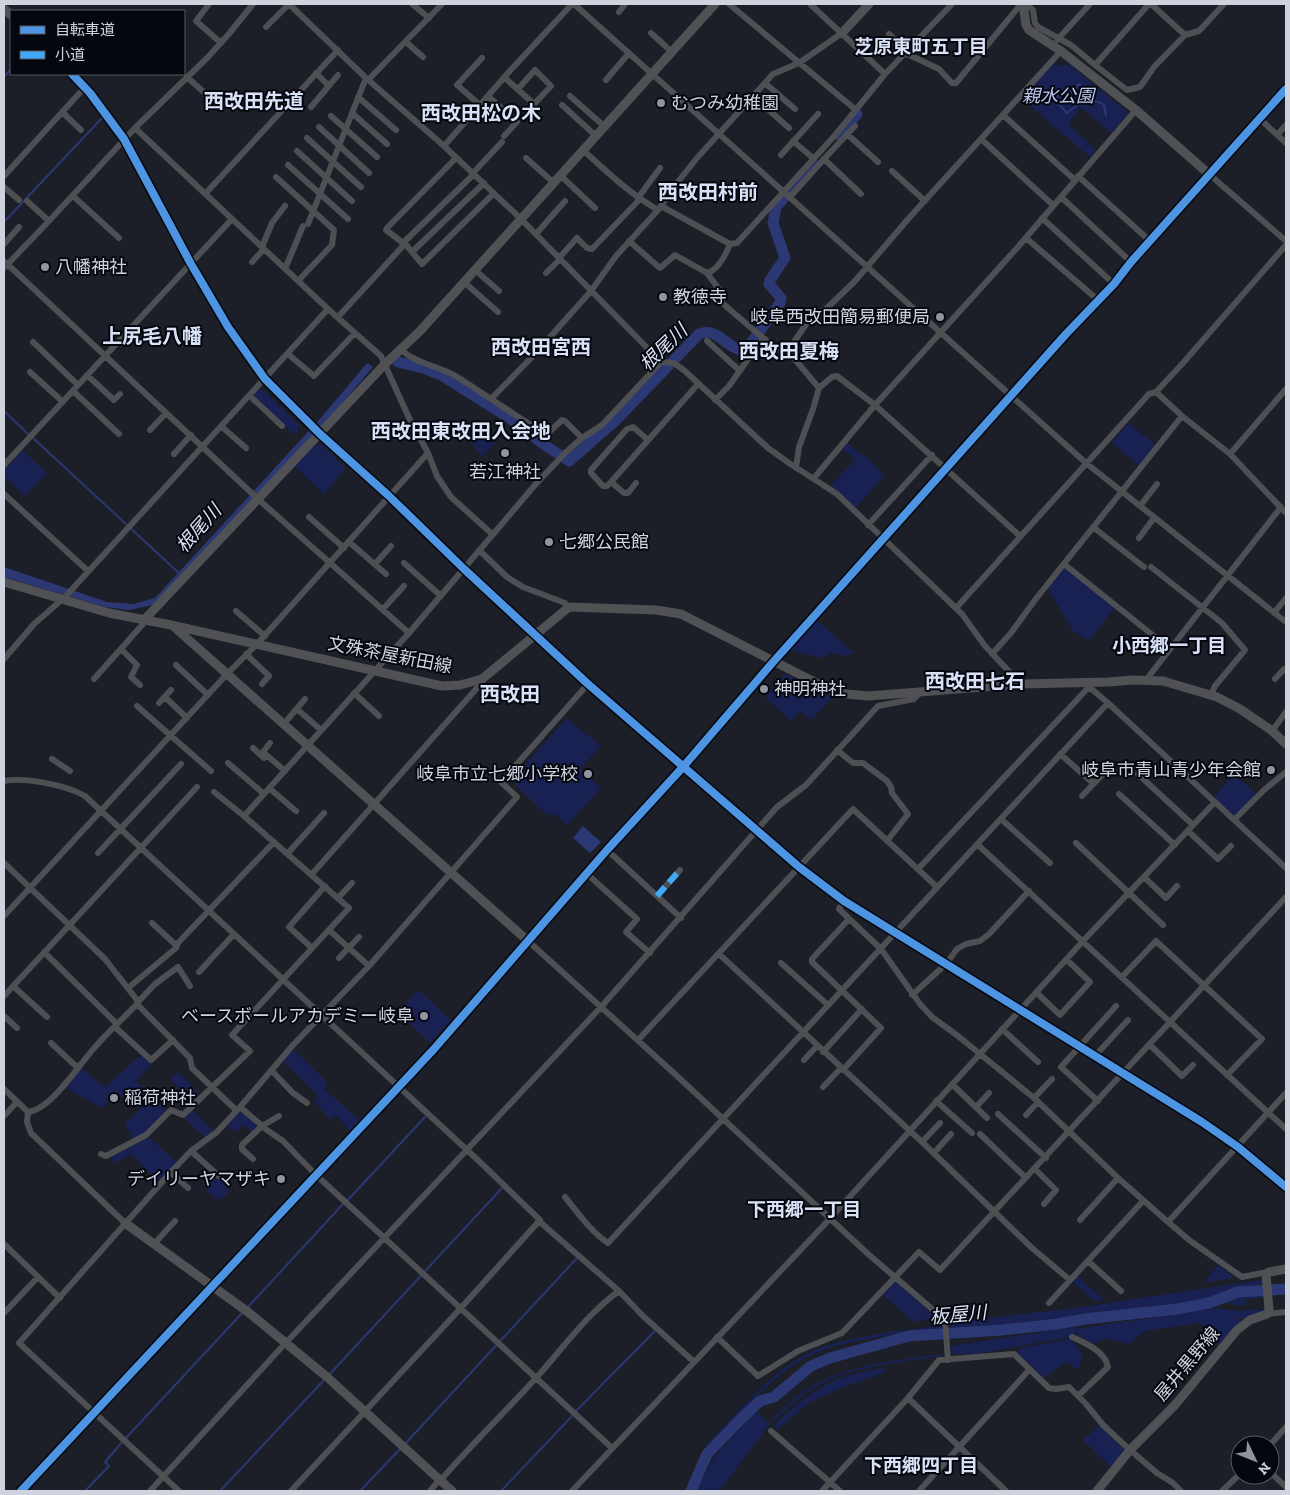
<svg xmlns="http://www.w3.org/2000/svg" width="1290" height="1495" font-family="'Zilla Slab','Noto Sans JP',serif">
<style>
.green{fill:#182151}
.water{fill:#2b3873}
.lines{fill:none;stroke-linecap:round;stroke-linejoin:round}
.stream{stroke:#2b3873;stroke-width:2}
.river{stroke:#2b3873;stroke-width:11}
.street{stroke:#4d4f52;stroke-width:6}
.secondary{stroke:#505155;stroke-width:9}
.quiet{stroke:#3fa9f5;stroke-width:6;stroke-dasharray:12 6;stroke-linecap:butt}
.cycleway-casing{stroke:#05070e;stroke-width:11}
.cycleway{stroke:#4d94e3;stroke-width:8}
.poi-dot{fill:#90949e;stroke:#05070e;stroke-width:2}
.labels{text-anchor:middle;stroke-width:4;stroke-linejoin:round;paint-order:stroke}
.park-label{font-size:18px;font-style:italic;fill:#bbc8ee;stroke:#05070e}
.poi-label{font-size:18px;fill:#cfd3de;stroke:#05070e;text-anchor:start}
.street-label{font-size:18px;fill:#cfd3de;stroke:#05070e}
.neighbourhood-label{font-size:19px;font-weight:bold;fill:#d9e1f7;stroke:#05070e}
.water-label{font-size:19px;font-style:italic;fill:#dbe2f5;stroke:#05070e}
.quarter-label{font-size:20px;font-weight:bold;fill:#d9e1f7;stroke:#05070e}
</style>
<rect width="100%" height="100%" fill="#1c1f27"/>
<path class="green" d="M1067,63L1129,113L1111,133L1081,107L1068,124L1096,150L1090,157L1022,99L1052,65L1062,66Z
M259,389L264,391L299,425L296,436L253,396Z
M1128,423L1156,445L1140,466L1111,443Z
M477,436L495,443L482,457L471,443Z
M847,442L860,454L859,455L862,453L885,475L855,509L831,485L855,460L842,448Z
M314,445H322L346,468L324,494L294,466Z
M22,450L47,473L25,496L4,476V470Z
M1065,567L1115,607L1089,641L1073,631L1048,589Z
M815,619L854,653L847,656L830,653L823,658L789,650Z
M786,674L832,698L811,720L800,711L791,721L765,697Z
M567,718L601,746L580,769L601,788L567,825L553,813L549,817L515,785L514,777Z
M1234,774L1256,794L1235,817L1214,797Z
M418,990L451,1020L430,1043L398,1013Z
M293,1049L328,1083L324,1089L360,1120L350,1131L336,1115L330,1120L314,1101L318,1096L283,1061Z
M141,1055L151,1064L136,1081L152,1096L138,1109L117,1093L102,1108L66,1088L81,1068L105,1087Z
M178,1072L200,1094L193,1102L170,1079Z
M153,1098L166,1111L145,1135L133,1139L125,1123Z
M192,1110L214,1131L205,1137L184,1119Z
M236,1113H243L258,1127L253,1133L244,1125L234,1132L226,1124Z
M149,1137L177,1163L158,1181L131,1154L115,1163L111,1157Z
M211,1175L221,1180L230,1193L216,1200L204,1186Z
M1218,1265L1234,1278L1203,1283Z
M1077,1276L1104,1300L1094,1301L1072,1281Z
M895,1280L935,1317L913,1322L882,1294Z
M1262,1280L1264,1283L1262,1284L1227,1289L1217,1297L1202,1304H1175L1143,1307L1096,1315L1066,1318L1054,1322L956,1331L951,1326L953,1322L1075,1308Z
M1238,1292L1256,1293L1266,1297L1244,1299L1247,1303L1240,1306L1223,1302L1222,1298Z
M1216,1308L1238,1311L1267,1309L1257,1318H1236L1241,1321L1219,1344L1200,1323L1145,1331L1129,1344L1104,1339L1093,1344L1080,1337L1076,1329Z
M941,1325V1331C901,1333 834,1340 800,1361C764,1384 737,1417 708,1448L706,1446C740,1410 777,1362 825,1346C861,1334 903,1331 941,1325Z
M1075,1327V1336L976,1354H952L951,1346Z
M1070,1339L1082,1353L1080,1366L1077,1370L1067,1362L1044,1378L1017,1353L1021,1348Z
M941,1354V1356C896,1363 848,1366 809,1391C796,1399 785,1411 774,1421L772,1419C783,1409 794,1397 807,1389C847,1364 895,1361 941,1354Z
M884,1368L886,1372L836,1390L808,1403L777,1430L774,1426C796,1403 823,1382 854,1374C864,1371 874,1370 884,1368Z
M756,1411L770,1424L719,1491H696L715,1456Z
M1100,1425L1124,1450L1111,1467L1083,1440Z"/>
<path class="water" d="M367,363L373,367L325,423L169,590L152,605L129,610L105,607L4,577V567L107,602L134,604L155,598L319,420Z
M583,826L601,842L590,853L573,838Z"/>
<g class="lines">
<path class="stream" d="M4,77L11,69
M1083,88L1079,84L1067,97L1057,96L1055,100L1067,113C1078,104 1090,95 1104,105L1106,116
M4,222L103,117
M4,411L29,435
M33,438L180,574
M347,1201L425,1117
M248,1307L343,1204
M329,1375L502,1188
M576,1411L655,1331
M125,1439L243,1312
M404,1445L577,1258
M85,1491L109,1466L105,1462L122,1442
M220,1491L325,1379
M360,1491L401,1448
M501,1491L573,1415"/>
<path class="river" d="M838,135L857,114
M398,362L423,368L443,376L508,417L546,446L569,461L616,420L699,334C719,326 728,352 746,350L780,303L781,298L769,284L770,280L785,258L773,223L776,207L813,164
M691,1491L707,1454L743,1417L760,1401L774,1397L811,1366L830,1358L909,1336L1002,1330L1057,1324L1085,1319L1177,1309L1209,1303L1238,1292L1286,1289"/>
<path class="street" d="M209,4L196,21L221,43
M289,4L366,78L444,146L521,219L661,362L674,363L685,371L768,448L789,463L837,494L962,614L985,646L1021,684
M412,4L429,18
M574,4L1086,463L1286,622
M729,4L856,110
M810,4L885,74
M1151,4L1185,35
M1023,5H1027L1033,10L1035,23L1038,27L1071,45L1095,65L1149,4
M619,12L625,4
M266,27L289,4
M651,33L672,52
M889,34L907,51
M1057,40L1090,4
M406,42L423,57
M905,53L939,69L952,83H956L1021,4
M1095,65L1127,90L1140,87L1154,67L1185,35L1199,31L1224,4
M316,73L329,86
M187,77L217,104
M504,77L534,104L551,86L535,70L518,89
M368,80L442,4
M606,80L629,53
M765,83L795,109
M488,96L517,122L504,136
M570,96L604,126
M753,96L789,128
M358,97L396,130
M480,105L457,85L482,58
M562,105L596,136
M311,107L338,75
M62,112L81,130
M352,113L387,144
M1003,115L1075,180
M331,116L377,157
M1260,119L1286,143
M319,127L369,173
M135,128L207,58L228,35L253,4
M847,134L878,162
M1277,135L1286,125
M307,138L361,187
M981,139L1053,205
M793,141L813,158
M444,146L508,73L572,4
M583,150C607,172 630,194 658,210
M297,151L352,201
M781,155L818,114
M456,158L387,228L386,230L407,246L422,264L494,193
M526,158L554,183
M824,159L855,126
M288,165L348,219
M892,171L925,201
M473,173L502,142
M560,175L595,208
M1210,175L1286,241
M4,176L85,87
M1078,176L1150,241
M276,177L334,230L332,245L298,281
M4,187L19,200
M205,194L338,50
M73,196L119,238
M790,197L824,159L861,194
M1061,197L1131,262
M638,198L660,168
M27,201L49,221
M661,206L730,244L737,243L837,133L885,74L952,4
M1042,218L1114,284
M308,224L366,78
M536,234L565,201
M1026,238L1098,300
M629,241L660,268L675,255L707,273C719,270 726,254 730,244
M4,244L19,227
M262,247L272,223L285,206
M412,252L484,183
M559,258L577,238L587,248L592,249L640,199
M4,261L258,499L409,633
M252,262L264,249
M4,268L49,221L135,128L328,309L381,356L409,418L428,453L437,476L451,497L492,534
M285,269L303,226
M475,270L499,291
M546,273L560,259
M707,273L724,296L721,302L763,338
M464,282L498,312
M338,317L402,247L403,243L474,174
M707,341L740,371
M33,342L78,385
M401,350C416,363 437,366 454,375C467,383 479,391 491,399
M787,350L819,388L813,409L799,447L796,468
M288,354L314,376L355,333
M30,372L63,402
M87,375L114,400L120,394
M819,388L832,377L837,376L875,405L1020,536
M73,391L119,434
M1156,392L1182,416L1230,454L1286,513
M250,396L282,426
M715,400L729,386L763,338L781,351L789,349L807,323L827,308L855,281L909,218L1061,51
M222,427L246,448
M150,430L166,413
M582,438L565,421L562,420L546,435L491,399L534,355L591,291L616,256L658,210L677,183L697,158L773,74L799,63L842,33
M174,454L191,435
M1230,454L1286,389
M4,465L232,219
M814,478L875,405L1017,248L1136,110
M611,482L607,486H603L591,473V470L627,429L633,427L648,440
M636,483L628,493H624L611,482L698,384
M4,494L88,571
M1140,506L1157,484
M309,517L344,548
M868,525L932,455
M1093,527L1144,567
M1139,538L1154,518
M349,542L386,574
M479,550L507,577L523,587L565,603L569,607
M404,563L441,596
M375,564L391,546
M1064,564L1170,649
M1151,567L1222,623L1245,650L1215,686L1211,695
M956,608L1149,394L1156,392L1183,363L1286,245
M383,609L404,586
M236,611L265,636
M1274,613L1286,598
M121,649L137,665L131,677L140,685
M246,654L269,676L262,684
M992,654L1011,633L1035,600L1182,416
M4,659L34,624L65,597L328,309
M176,665L208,695
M94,679L143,624L145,619
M1275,679L1284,669L1286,671
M1146,680L1281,507
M1089,687L1108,703L1286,868
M354,693L379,716
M165,697L187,718
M159,703L171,690
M137,706L211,771
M297,709L321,730
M288,719L305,699
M1272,731L1286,712
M270,743L263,752L285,771
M253,748L264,758
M837,750L853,763H863L887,781L891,787L892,793L908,814L887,841
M1060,754L1093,783
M52,759L70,771
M228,763L264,794
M1138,774L1193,825
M4,781C25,777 66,785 85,796L480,1162L540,1220V1222L619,1291L643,1316L693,1361
M269,788L296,811
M214,792L244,816
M1119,794L1175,845
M1082,796L1103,774
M1001,819L1050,863
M1234,820L1264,790L1286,772
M1188,831L1218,859L1231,846
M1076,843L1163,925
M977,844L1286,1129
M607,850L681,918
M98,853L181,764
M288,853L324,813
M4,863L105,959L137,1000V1004L190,1058L192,1068L236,1110
M918,869L1089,687L1090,684
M586,873L637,919L626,932L650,953
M312,874L477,688L482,679
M1144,877L1166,898L1177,886
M657,896L680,870
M338,898L352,883
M844,901L839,909L881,949L920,1004L932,1017L958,1036L1034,1098L1118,1178L1168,1222L1189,1240L1242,1277L1262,1273L1266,1274
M4,916L227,674L257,644L428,453
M152,923L177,946
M329,930L369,966
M527,940L676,1075L868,1254L945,1320L948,1360
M312,948L289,927L325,886
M44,952L117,1024
M719,954L922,1142L1032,1248L1070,1280
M339,958L359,937
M781,963L828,1005
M199,972L234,934
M1122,977L1156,941L1262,1039L1227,1075
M13,986L47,1017
M128,988L176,948L177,944L274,842
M1037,993L1060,1015L1090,982L1067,960
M912,995L946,964L957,949L966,944L980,941L989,934L1029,891
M4,996L197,787
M137,1003L155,984L178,967L190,986
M4,1016L17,1028
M115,1027L151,1060L173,1040
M1002,1029L1038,1062
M638,1040L853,809L937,887
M51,1043L78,1068
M1150,1045L1182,1076L1193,1065
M823,1052L862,1009
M1095,1056L1128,1020
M804,1060L817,1046
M271,1070L293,1093L307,1103
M843,1070L881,1028L812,962V959L849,919
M952,1084L987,1118
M823,1087L841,1068
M4,1089L28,1112
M1034,1098L1052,1079
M936,1101L972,1133
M1098,1101L1061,1067L1116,1006
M240,1107L267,1130L283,1141L315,1174L612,1448
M976,1107L989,1093
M28,1112C52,1109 80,1063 96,1046C109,1031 124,1018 137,1004
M28,1112L27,1122L31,1133L125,1223
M998,1114L1046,1158
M1026,1115L1038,1102
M4,1116L17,1102
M980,1134L1026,1178
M922,1142L940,1123
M191,1151L220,1177
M934,1153L951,1134
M101,1154L106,1156L146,1135L171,1110L183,1115L250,1051L232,1035L349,908L244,816L409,633L535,485L565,453L582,438L602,425L661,362
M253,1159L242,1149V1145L262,1126L279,1116
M1035,1169L1056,1190L1044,1204
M170,1172L188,1188
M565,1197C578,1213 591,1232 608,1243L1108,703
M1080,1220L1118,1178
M1168,1222L1286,1093
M4,1244L60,1298
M154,1244L175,1221
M1088,1261L1121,1291
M1049,1303L1143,1201
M4,1313L38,1277
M1267,1314L1286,1312
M717,1337L758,1376L798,1351L842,1333L919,1252L940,1270L1286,897
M1072,1337C1085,1343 1105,1351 1108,1367L1078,1396
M908,1398L1006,1491
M771,1431L840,1491
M1270,1445L1286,1427
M1270,1472L1286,1487
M440,1481C471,1445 505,1412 537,1377C563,1348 587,1314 619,1291
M150,1491L280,1349L601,1007L777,807L806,785L878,706L914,699L921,692
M179,1491L19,1343L171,1172L191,1151L217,1132L240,1107L293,1045L369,966L517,797L501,782L588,684
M291,1491L460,1309L540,1220
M430,1491L439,1480
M572,1491L824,1225L1083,941L1215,802
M822,1491L908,1398L939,1360L1014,1354L1049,1388L1056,1389L1069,1387L1086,1404L1103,1425L1130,1450L1157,1473L1173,1483L1181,1491
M919,1491L1030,1369
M1222,1491L1240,1474"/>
<path class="secondary" d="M1023,4L1026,25L1029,30L1061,51L1136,110L1210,175
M4,9L11,15
M842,33L869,4
M72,74L90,93L124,139L191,264L228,327L265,379L320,434L389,496L464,569L588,684L799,867L844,901L1202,1122L1238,1147L1286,1187
M4,582L109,613L171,625L442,686L460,685L482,679L569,607L656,610L681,614L836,693L868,696L1021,684L1108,682L1133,680L1163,681L1217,697L1240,709L1271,730L1286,744
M145,619L385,364L420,331L715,4
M173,626L527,940
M125,1223L248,1312L327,1377L452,1491
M21,1491L434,1049L607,850L683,767L774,661L1066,334L1114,284L1131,262L1286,89
M1097,1491L1130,1450L1175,1405L1237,1330L1250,1320L1267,1314L1269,1310L1266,1274L1269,1272L1286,1269"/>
<path class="quiet" d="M657,896L680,870"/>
<g class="cycleway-casing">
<path id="cycleway" d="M72,74L90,93L124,139L191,264L228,327L265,379L320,434L389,496L464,569L588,684L799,867L844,901L1202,1122L1238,1147L1286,1187
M21,1491L434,1049L607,850L683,767L774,661L1066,334L1114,284L1131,262L1286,89"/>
</g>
<use href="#cycleway" class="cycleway"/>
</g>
<g class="poi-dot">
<circle cx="661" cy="103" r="5"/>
<circle cx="45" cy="267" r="5"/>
<circle cx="663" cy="297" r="5"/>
<circle cx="940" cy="317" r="5"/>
<circle cx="505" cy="453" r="5"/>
<circle cx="549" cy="542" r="5"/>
<circle cx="764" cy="689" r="5"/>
<circle cx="1271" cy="770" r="5"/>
<circle cx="588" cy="774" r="5"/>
<circle cx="424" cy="1016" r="5"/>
<circle cx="114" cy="1098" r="5"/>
<circle cx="281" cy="1179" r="5"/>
</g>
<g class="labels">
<g class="park-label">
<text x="1058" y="102">親水公園</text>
</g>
<g class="poi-label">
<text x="671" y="109">むつみ幼稚園</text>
<text x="55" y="273">八幡神社</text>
<text x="673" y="303">教徳寺</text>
<text x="930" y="323" text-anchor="end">岐阜西改田簡易郵便局</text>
<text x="505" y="478" text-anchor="middle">若江神社</text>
<text x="559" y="548">七郷公民館</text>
<text x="774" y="695">神明神社</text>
<text x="1261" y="776" text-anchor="end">岐阜市青山青少年会館</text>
<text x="578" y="780" text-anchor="end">岐阜市立七郷小学校</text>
<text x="414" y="1022" text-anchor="end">ベースボールアカデミー岐阜</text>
<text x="124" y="1104">稲荷神社</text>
<text x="271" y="1185" text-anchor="end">デイリーヤマザキ</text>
</g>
<g class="street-label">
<text transform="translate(390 655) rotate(11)" y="6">文殊茶屋新田線</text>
<text transform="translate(1187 1364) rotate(-50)" y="6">屋井黒野線</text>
</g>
<g class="neighbourhood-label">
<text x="921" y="53">芝原東町五丁目</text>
<text x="1169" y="652">小西郷一丁目</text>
<text x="804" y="1216">下西郷一丁目</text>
<text x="921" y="1472">下西郷四丁目</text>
</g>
<g class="water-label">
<text transform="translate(663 347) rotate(-44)" y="7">根尾川</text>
<text transform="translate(198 528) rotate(-48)" y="7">根尾川</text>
<text transform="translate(958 1314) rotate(-5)" y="7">板屋川</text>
</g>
<g class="quarter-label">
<text x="254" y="108">西改田先道</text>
<text x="481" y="120">西改田松の木</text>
<text x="708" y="199">西改田村前</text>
<text x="152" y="343">上尻毛八幡</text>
<text x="541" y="354">西改田宮西</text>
<text x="789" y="358">西改田夏梅</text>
<text x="461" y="438">西改田東改田入会地</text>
<text x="975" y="688">西改田七石</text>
<text x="510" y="701">西改田</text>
</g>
</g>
<rect width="1290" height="1495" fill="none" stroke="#cfd3de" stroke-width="10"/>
<rect x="10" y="10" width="175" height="65" fill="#05070e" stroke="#565961"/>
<rect x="20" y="26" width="25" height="8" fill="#4d94e3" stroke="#565961"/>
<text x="55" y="35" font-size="15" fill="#cfd3de">自転車道</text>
<rect x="20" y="51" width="25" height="8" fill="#3fa9f5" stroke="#565961"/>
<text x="55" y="60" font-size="15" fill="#cfd3de">小道</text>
<g transform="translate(1255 1460) rotate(133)"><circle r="24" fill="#05070e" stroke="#565961"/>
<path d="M0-4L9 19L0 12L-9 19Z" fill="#90949e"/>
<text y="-8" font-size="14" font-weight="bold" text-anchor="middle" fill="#cfd3de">N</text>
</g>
</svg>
